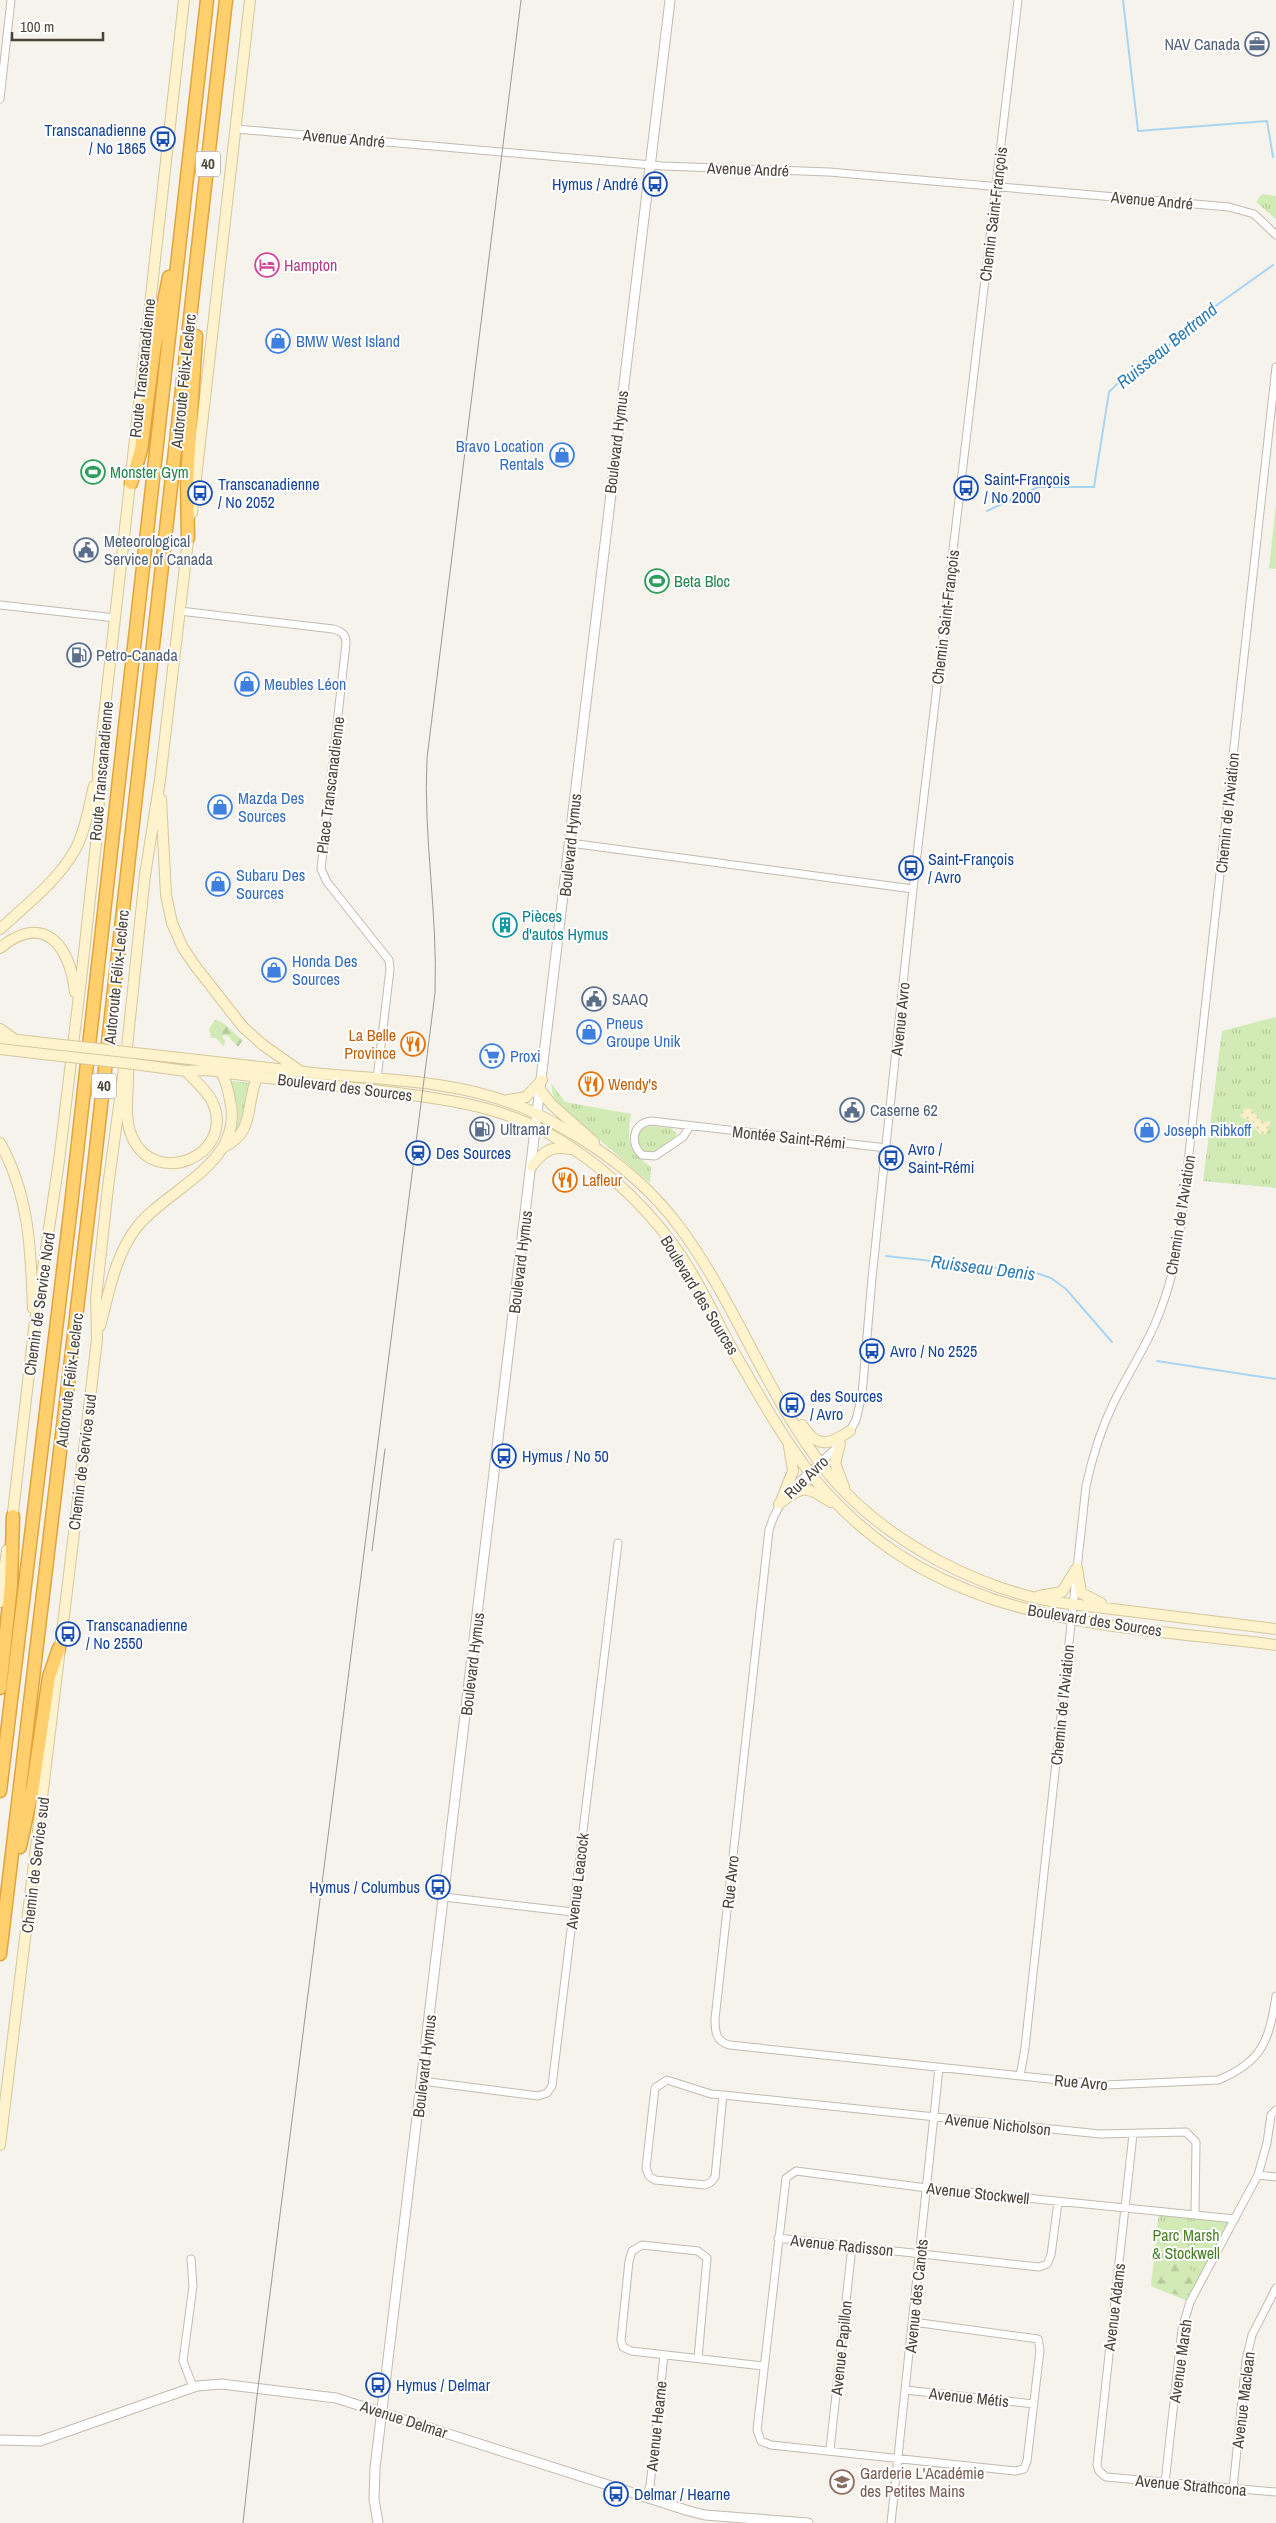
<svg xmlns="http://www.w3.org/2000/svg" width="1276" height="2523" font-family="'Archivo Narrow',sans-serif">
<style>
.grass{fill:url(#grass-tufts)}
.forest{fill:url(#forest-firs)}
.sand{fill:url(#sand-dots)}
.lines{fill:none;stroke-linecap:round;stroke-linejoin:round}
.stream{stroke:#a9d4f2;stroke-width:2}
.minor-casing{stroke:#c2bbae;stroke-width:9}
.tertiary-casing{stroke:#c2bbae;stroke-width:11}
.secondary-casing{stroke:#d6c79b;stroke-width:12}
.motorway-casing{stroke:#e0a43c;stroke-width:15}
.minor{stroke:#fff;stroke-width:7}
.tertiary{stroke:#fff;stroke-width:9}
.secondary{stroke:#fff3cd;stroke-width:10}
.motorway{stroke:#ffcf6e;stroke-width:12}
.tram{stroke:#9a9a9a;stroke-width:1}
.secondary-bridge-casing{stroke:#d6c79b;stroke-width:12;stroke-linecap:butt}
.secondary-bridge{stroke:#fff3cd;stroke-width:10}
.labels{text-anchor:middle;stroke-width:4;stroke-linejoin:round;paint-order:stroke}
.shield{fill:#fff;stroke:#817c74;stroke-width:1}
.shield-label{font-size:15px;font-weight:bold;fill:#4b4439}
.service-label{font-size:16px;fill:#4e5e75;stroke:#fff;text-anchor:start}
.transit-label{font-size:16px;fill:#164399;stroke:#fff;text-anchor:start}
.street-label{font-size:16px;fill:#4b4439;stroke:#fff}
.hotel-label{font-size:16px;fill:#b23c85;stroke:#fff;text-anchor:start}
.shop-label{font-size:16px;fill:#366cbe;stroke:#fff;text-anchor:start}
.leisure-label{font-size:16px;fill:#27864d;stroke:#fff;text-anchor:start}
.culture-label{font-size:16px;fill:#0d838f;stroke:#fff;text-anchor:start}
.food-label{font-size:16px;fill:#c56008;stroke:#fff;text-anchor:start}
.park-label{font-size:16px;fill:#4a7f2a;stroke:#fff}
.education-label{font-size:16px;fill:#785e54;stroke:#fff;text-anchor:start}
.water-label{font-size:18px;font-style:italic;fill:#2e7ab2;stroke:#fff}
</style>
<defs>
<pattern id="grass-tufts" width="24" height="20" patternUnits="userSpaceOnUse" patternTransform="scale(1.25)"><rect width="24" height="20" fill="#d2eab5"/><path d="M3 7l-1-3M5 7V3M7 7l1-3M15 17l-1-3M17 17v-4M19 17l1-3" fill="none" stroke="#b6ca9c"/></pattern>
<pattern id="forest-firs" width="22" height="20" patternUnits="userSpaceOnUse" patternTransform="scale(1.25)"><rect width="22" height="20" fill="#d2eab5"/><path d="M5 1l3.5 6h-7zM16 11l3.5 6h-7z" fill="#b6ca9c"/></pattern>
<pattern id="sand-dots" width="8" height="8" patternUnits="userSpaceOnUse" patternTransform="scale(1.25)"><rect width="8" height="8" fill="#f9efc9"/><path d="M2 2h.1M6 6h.1" fill="none" stroke="#d7cead" stroke-width="1.8" stroke-linecap="round"/></pattern>
</defs>
<rect width="100%" height="100%" fill="#f6f3ec"/>
<path class="grass" d="M1262,194L1276,196V219L1256,202Z
M1276,504V569L1269,568Z
M1276,1017V1188L1203,1181L1222,1031Z
M231,1081L250,1083L244,1117L235,1137L238,1113Z
M551,1083L565,1102L631,1114C627,1142 627,1150 651,1167L650,1183L554,1101Z
M649,1126L671,1128L677,1133L676,1136C664,1146 646,1166 636,1140L642,1128Z
M1159,2211L1235,2219L1190,2302L1151,2286Z"/>
<path class="forest" d="M215,1020C227,1022 233,1034 243,1040L238,1047L227,1035L222,1036L225,1041L224,1046L216,1038H211L209,1029Z
M1162,2234L1164,2237C1163,2265 1183,2259 1198,2276L1187,2295C1176,2296 1162,2291 1154,2283L1157,2236Z"/>
<path class="sand" d="M1245,1108L1251,1109L1262,1122L1271,1121L1266,1134H1260L1248,1120L1242,1118L1240,1115Z"/>
<g class="lines">
<path class="stream" d="M1123,0L1138,131L1267,121L1273,157
M987,511L1038,487H1094L1109,392L1117,384L1132,378L1165,351L1179,332L1273,265
M886,1256L1033,1272L1051,1278L1066,1289L1112,1342
M1157,1361L1276,1379"/>
<g class="minor-casing">
<path id="minor" d="M0,99L11,0
M236,129L663,166L829,172L1229,207L1254,214L1276,235
M0,605L116,618
M180,611L333,629C341,631 346,634 346,643L321,869L327,882L389,960L390,969L377,1079
M570,843L913,889
M690,1126L683,1137L655,1156L642,1155C629,1143 633,1123 651,1121L887,1148
M849,1433L856,1420L862,1395L872,1278L913,889L1018,0
M839,1445C810,1475 782,1487 769,1530L715,2019C715,2032 716,2042 730,2045L1106,2085L1218,2080C1263,2062 1269,2040 1276,1996
M444,1897L573,1912
M1020,2076L1025,2048L1086,1486C1092,1458 1101,1429 1114,1402C1127,1376 1143,1351 1155,1324C1167,1296 1175,1266 1180,1235L1276,367
M422,2081L538,2096L547,2093L552,2086L618,1543
M723,2095L715,2177L711,2182L705,2185L655,2180L649,2176L646,2168L655,2088L667,2080L711,2094L723,2095L1100,2134L1186,2132L1196,2142L1195,2214
M1133,2134L1097,2465L1099,2471L1106,2477L1276,2492
M1258,2175L1276,2177
M778,2238L1039,2267L1047,2264L1051,2255L1058,2202
M191,2259L193,2286L183,2361L193,2387
M913,2322L1038,2339L1040,2350L1027,2461L1024,2469L1015,2471L771,2445L761,2441L757,2430L786,2178L796,2171L927,2188L1235,2219
M698,2358L707,2258L698,2251L642,2245L632,2251L629,2261L621,2340L623,2347L631,2351L763,2366
M905,2390L1034,2404
M830,2450L852,2246
M1165,2483L1182,2329L1190,2302L1258,2175L1267,2143L1271,2115L1276,2110
M1233,2489L1246,2360L1252,2335L1276,2288
M646,2497L650,2486L664,2355
M891,2523L939,2068"/>
</g>
<g class="tertiary-casing">
<path id="tertiary" d="M0,2440L40,2441L197,2386L222,2384L336,2398L689,2511L705,2515L808,2523
M378,2523L374,2499L375,2468L670,0"/>
</g>
<g class="secondary-casing">
<path id="secondary" d="M192,513L250,0
M161,799L166,895L172,923L183,948L196,967L243,1027L263,1045L300,1071
M0,929C26,905 59,880 76,848C86,829 89,806 94,786
M0,948C45,911 70,947 75,992
M0,1029L14,1039
M0,1038L44,1043
M0,1049L43,1054
M153,1055C209,1061 266,1068 323,1074C389,1080 457,1081 519,1106C540,1114 560,1126 580,1138C619,1162 654,1192 681,1229C737,1305 768,1399 828,1473C858,1510 898,1539 939,1561C977,1581 1020,1597 1063,1603L1276,1629
M134,1064L186,1071L208,1070C266,1079 324,1084 382,1091C438,1098 496,1105 546,1132C594,1159 639,1198 672,1243C695,1274 712,1311 730,1345C756,1390 781,1436 813,1477C935,1626 1102,1623 1276,1645
M128,1068C129,1089 123,1118 132,1137C155,1189 235,1156 213,1103C207,1090 195,1081 186,1071
M541,1091L551,1104L594,1142
M508,1100L526,1097L542,1080
M0,1143C29,1194 31,1250 33,1308
M224,1147C257,1130 244,1104 258,1076
M532,1166C543,1152 551,1145 570,1149
M100,1326C109,1293 115,1255 137,1227C169,1187 245,1163 230,1100C228,1089 225,1078 219,1068
M802,1425C818,1449 828,1445 850,1431
M840,1444L835,1463L844,1487
M781,1501L793,1471L789,1446
M779,1504C803,1485 806,1486 831,1502
M12,1521L34,1329L59,1161L82,971L99,816L98,770L184,0
M1077,1568L1081,1593L1101,1603
M1039,1596L1062,1592L1076,1569
M0,1602L7,1550
M0,2145L84,1450L97,1339L96,1298L108,1187L127,1047L145,875L160,780L189,532"/>
</g>
<g class="motorway-casing">
<path id="motorway" d="M131,483L141,450L154,350L169,277
M188,538L187,480L196,336
M0,1688L11,1585L13,1516
M0,1791L70,1214L207,0
M20,1847L33,1786L49,1677L59,1648
M0,1954L94,1167L226,0"/>
</g>
<use href="#minor" class="minor"/>
<use href="#tertiary" class="tertiary"/>
<use href="#secondary" class="secondary"/>
<use href="#motorway" class="motorway"/>
<path class="tram" d="M372,1551L385,1449
M243,2523L256,2404L435,993C438,914 423,837 427,758L521,0"/>
<g class="secondary-bridge-casing">
<path id="secondary-bridge" d="M44,1043L153,1055
M43,1054L134,1064"/>
</g>
<use href="#secondary-bridge" class="secondary-bridge"/>
</g>
<defs>
<g id="office-ring" transform="scale(1.25)"><circle r="9.5" fill="#fff" stroke="#5c6f8a" stroke-width="1.5"/><path d="M-6-3h4V-5.5h4V-3h4V5H-6ZM-1-4.5V-3h2v-1.5ZM-6 0V1H6V0Z" fill="#5c6f8a"/></g>
<g id="bus-ring" transform="scale(1.25)"><circle r="9.5" fill="#fff" stroke="#1a4fb4" stroke-width="1.5"/><path d="M-5-6H5V4H4V6H2V4H-2V6H-4V4H-5ZM-3.5-4V0h7V-4ZM-3.5 1.2v1.5H-2V1.2ZM2 1.2v1.5H3.5V1.2Z" fill="#1a4fb4"/></g>
<g id="hotel-ring" transform="scale(1.25)"><circle r="9.5" fill="#fff" stroke="#d1479c" stroke-width="1.5"/><path d="M-6-4.5h1.5V1H6V5H4.5V3h-9V5H-6ZM-4 0a1.8 1.8 0 1 1 3.6 0ZM.5 0V-2.5h3Q6-2.5 6 0Z" fill="#d1479c"/></g>
<g id="shop-ring" transform="scale(1.25)"><circle r="9.5" fill="#fff" stroke="#3f7fe0" stroke-width="1.5"/><path d="M-5-2.5h2.3a2.7 3.5 0 0 1 5.4 0H5L5.5 6h-11ZM-1.5-2.5h3a1.5 2.3 0 0 0-3 0Z" fill="#3f7fe0"/></g>
<g id="stadium-ring" transform="scale(1.25)"><circle r="9.5" fill="#fff" stroke="#2e9e5b" stroke-width="1.5"/><path d="M0-5a6.5 5 0 1 0 0 10a6.5 5 0 1 0 0-10ZM-3.5-1.8h7v3.6h-7Z" fill="#2e9e5b"/></g>
<g id="civic-ring" transform="scale(1.25)"><circle r="9.5" fill="#fff" stroke="#5c6f8a" stroke-width="1.5"/><path d="M-.6-6.5H3V-4.5H.6V-3L4-1V1h2V6H-6V1h2V-1L-.6-3ZM-1.2 2.5V6h2.4V2.5Z" fill="#5c6f8a"/></g>
<g id="fuel-ring" transform="scale(1.25)"><circle r="9.5" fill="#fff" stroke="#5c6f8a" stroke-width="1.5"/><path d="M-5.5-6h7V0h2V4h1.3V-2.5L3-4.5l.8-.8L6-3V5H2.5V1h-1V6h-7ZM-4.2-4.7v3.2H.2V-4.7Z" fill="#5c6f8a"/></g>
<g id="building-ring" transform="scale(1.25)"><circle r="9.5" fill="#fff" stroke="#0f9aa8" stroke-width="1.5"/><path d="M-4-6H4V6H1V3H-1V6H-4ZM-2.5-4.3h1.7v1.8h-1.7ZM.8-4.3h1.7v1.8H.8ZM-2.5-1h1.7V.8h-1.7ZM.8-1h1.7V.8H.8Z" fill="#0f9aa8"/></g>
<g id="restaurant-ring" transform="scale(1.25)"><circle r="9.5" fill="#fff" stroke="#e8710a" stroke-width="1.5"/><path d="M-5-6h1v4h1v-4h1v4h1v-4h1v5L-1.5 .5V6h-2V.5L-5-1ZM5-6V6H3V1.5H1.5Q1.5-4 5-6Z" fill="#e8710a"/></g>
<g id="supermarket-ring" transform="scale(1.25)"><circle r="9.5" fill="#fff" stroke="#3f7fe0" stroke-width="1.5"/><path d="M-6-5.5h2.5l.6 2H6L4.5 2H-2.5L-4.4-4H-6ZM-1.5 3.2a1.3 1.3 0 1 0 .1 0ZM3 3.2a1.3 1.3 0 1 0 .1 0Z" fill="#3f7fe0"/></g>
<g id="station-ring" transform="scale(1.25)"><circle r="9.5" fill="#fff" stroke="#1a4fb4" stroke-width="1.5"/><path d="M-3-6H3Q5-6 5-4V2Q5 4 3 4L4.5 6H3L1.5 4h-3L-3 6H-4.5L-3 4Q-5 4-5 2V-4Q-5-6-3-6ZM-3.5-4v3h7v-3ZM-3.5 1v1.5H-2V1ZM2 1v1.5H3.5V1Z" fill="#1a4fb4"/></g>
<g id="school-ring" transform="scale(1.25)"><circle r="9.5" fill="#fff" stroke="#8d6e63" stroke-width="1.5"/><path d="M0-5L7-2L0 1L-7-2ZM-4 1L0 2.5L4 1V4Q0 6-4 4Z" fill="#8d6e63"/></g>
</defs>
<g fill-rule="evenodd">
<use href="#office-ring" x="1257" y="44"/>
<use href="#bus-ring" x="163" y="139"/>
<use href="#bus-ring" x="655" y="184"/>
<use href="#hotel-ring" x="267" y="265"/>
<use href="#shop-ring" x="278" y="341"/>
<use href="#shop-ring" x="562" y="455"/>
<use href="#stadium-ring" x="93" y="472"/>
<use href="#bus-ring" x="966" y="488"/>
<use href="#bus-ring" x="200" y="493"/>
<use href="#civic-ring" x="86" y="550"/>
<use href="#stadium-ring" x="657" y="581"/>
<use href="#fuel-ring" x="79" y="655"/>
<use href="#shop-ring" x="247" y="684"/>
<use href="#shop-ring" x="220" y="807"/>
<use href="#bus-ring" x="911" y="868"/>
<use href="#shop-ring" x="218" y="884"/>
<use href="#building-ring" x="505" y="925"/>
<use href="#shop-ring" x="274" y="970"/>
<use href="#civic-ring" x="594" y="999"/>
<use href="#shop-ring" x="589" y="1032"/>
<use href="#restaurant-ring" x="413" y="1044"/>
<use href="#supermarket-ring" x="492" y="1056"/>
<use href="#restaurant-ring" x="591" y="1084"/>
<use href="#civic-ring" x="852" y="1110"/>
<use href="#fuel-ring" x="482" y="1129"/>
<use href="#shop-ring" x="1147" y="1130"/>
<use href="#station-ring" x="418" y="1153"/>
<use href="#bus-ring" x="891" y="1158"/>
<use href="#restaurant-ring" x="565" y="1180"/>
<use href="#bus-ring" x="872" y="1351"/>
<use href="#bus-ring" x="792" y="1405"/>
<use href="#bus-ring" x="504" y="1456"/>
<use href="#bus-ring" x="68" y="1634"/>
<use href="#bus-ring" x="438" y="1887"/>
<use href="#bus-ring" x="378" y="2385"/>
<use href="#school-ring" x="842" y="2482"/>
<use href="#bus-ring" x="616" y="2494"/>
</g>
<g class="labels">
<g class="shield">
<rect x="195.5" y="151.5" width="25" height="25" rx="4"/>
<rect x="91.5" y="1073.5" width="25" height="25" rx="4"/>
</g>
<g class="shield-label">
<text x="208" y="169">40</text>
<text x="104" y="1091">40</text>
</g>
<g class="service-label">
<text x="1240" y="50" text-anchor="end">NAV Canada</text>
<text x="104" y="547">Meteorological<tspan x="104" dy="18">Service of Canada</tspan></text>
<text x="96" y="661">Petro-Canada</text>
<text x="612" y="1005">SAAQ</text>
<text x="870" y="1116">Caserne 62</text>
<text x="500" y="1135">Ultramar</text>
</g>
<g class="transit-label">
<text x="146" y="136" text-anchor="end">Transcanadienne<tspan x="146" dy="18">/ No 1865</tspan></text>
<text x="638" y="190" text-anchor="end">Hymus / André</text>
<text x="984" y="485">Saint-François<tspan x="984" dy="18">/ No 2000</tspan></text>
<text x="218" y="490">Transcanadienne<tspan x="218" dy="18">/ No 2052</tspan></text>
<text x="928" y="865">Saint-François<tspan x="928" dy="18">/ Avro</tspan></text>
<text x="908" y="1155">Avro /<tspan x="908" dy="18">Saint-Rémi</tspan></text>
<text x="436" y="1159">Des Sources</text>
<text x="890" y="1357">Avro / No 2525</text>
<text x="810" y="1402">des Sources<tspan x="810" dy="18">/ Avro</tspan></text>
<text x="522" y="1462">Hymus / No 50</text>
<text x="86" y="1631">Transcanadienne<tspan x="86" dy="18">/ No 2550</tspan></text>
<text x="420" y="1893" text-anchor="end">Hymus / Columbus</text>
<text x="396" y="2391">Hymus / Delmar</text>
<text x="634" y="2500">Delmar / Hearne</text>
</g>
<g class="street-label">
<text transform="translate(344 138) rotate(5)" y="6">Avenue André</text>
<text transform="translate(748 169) rotate(2)" y="6">Avenue André</text>
<text transform="translate(1152 200) rotate(5)" y="6">Avenue André</text>
<text transform="translate(993 214) rotate(-83)" y="6">Chemin Saint-François</text>
<text transform="translate(142 368) rotate(-84)" y="6">Route Transcanadienne</text>
<text transform="translate(183 381) rotate(-84)" y="6">Autoroute Félix-Leclerc</text>
<text transform="translate(616 442) rotate(-83)" y="6">Boulevard Hymus</text>
<text transform="translate(945 617) rotate(-83)" y="6">Chemin Saint-François</text>
<text transform="translate(101 771) rotate(-85)" y="6">Route Transcanadienne</text>
<text transform="translate(330 785) rotate(-83)" y="6">Place Transcanadienne</text>
<text transform="translate(1227 813) rotate(-84)" y="6">Chemin de l'Aviation</text>
<text transform="translate(570 845) rotate(-84)" y="6">Boulevard Hymus</text>
<text transform="translate(116 977) rotate(-84)" y="6">Autoroute Félix-Leclerc</text>
<text transform="translate(900 1019) rotate(-84)" y="6">Avenue Avro</text>
<text transform="translate(345 1087) rotate(7)" y="6">Boulevard des Sources</text>
<text transform="translate(789 1137) rotate(6)" y="6">Montée Saint-Rémi</text>
<text transform="translate(1180 1215) rotate(-81)" y="6">Chemin de l'Aviation</text>
<text transform="translate(520 1262) rotate(-83)" y="6">Boulevard Hymus</text>
<text transform="translate(700 1295) rotate(59)" y="6">Boulevard des Sources</text>
<text transform="translate(39 1304) rotate(-82)" y="6">Chemin de Service Nord</text>
<text transform="translate(69 1380) rotate(-83)" y="6">Autoroute Félix-Leclerc</text>
<text transform="translate(82 1462) rotate(-83)" y="6">Chemin de Service sud</text>
<text transform="translate(806 1477) rotate(-44)" y="6">Rue Avro</text>
<text transform="translate(1095 1620) rotate(9)" y="6">Boulevard des Sources</text>
<text transform="translate(472 1664) rotate(-83)" y="6">Boulevard Hymus</text>
<text transform="translate(1062 1705) rotate(-84)" y="6">Chemin de l'Aviation</text>
<text transform="translate(35 1865) rotate(-83)" y="6">Chemin de Service sud</text>
<text transform="translate(577 1881) rotate(-83)" y="6">Avenue Leacock</text>
<text transform="translate(730 1882) rotate(-84)" y="6">Rue Avro</text>
<text transform="translate(424 2066) rotate(-83)" y="6">Boulevard Hymus</text>
<text transform="translate(1081 2082) rotate(5)" y="6">Rue Avro</text>
<text transform="translate(998 2124) rotate(6)" y="6">Avenue Nicholson</text>
<text transform="translate(978 2193) rotate(6)" y="6">Avenue Stockwell</text>
<text transform="translate(842 2245) rotate(6)" y="6">Avenue Radisson</text>
<text transform="translate(916 2296) rotate(-84)" y="6">Avenue des Canots</text>
<text transform="translate(1114 2307) rotate(-83)" y="6">Avenue Adams</text>
<text transform="translate(841 2348) rotate(-84)" y="6">Avenue Papillon</text>
<text transform="translate(1180 2361) rotate(-82)" y="6">Avenue Marsh</text>
<text transform="translate(969 2397) rotate(6)" y="6">Avenue Métis</text>
<text transform="translate(1243 2400) rotate(-83)" y="6">Avenue Maclean</text>
<text transform="translate(404 2419) rotate(18)" y="6">Avenue Delmar</text>
<text transform="translate(656 2426) rotate(-84)" y="6">Avenue Hearne</text>
<text transform="translate(1191 2485) rotate(5)" y="6">Avenue Strathcona</text>
</g>
<g class="hotel-label">
<text x="284" y="271">Hampton</text>
</g>
<g class="shop-label">
<text x="296" y="347">BMW West Island</text>
<text x="544" y="452" text-anchor="end">Bravo Location<tspan x="544" dy="18">Rentals</tspan></text>
<text x="264" y="690">Meubles Léon</text>
<text x="238" y="804">Mazda Des<tspan x="238" dy="18">Sources</tspan></text>
<text x="236" y="881">Subaru Des<tspan x="236" dy="18">Sources</tspan></text>
<text x="292" y="967">Honda Des<tspan x="292" dy="18">Sources</tspan></text>
<text x="606" y="1029">Pneus<tspan x="606" dy="18">Groupe Unik</tspan></text>
<text x="510" y="1062">Proxi</text>
<text x="1164" y="1136">Joseph Ribkoff</text>
</g>
<g class="leisure-label">
<text x="110" y="478">Monster Gym</text>
<text x="674" y="587">Beta Bloc</text>
</g>
<g class="culture-label">
<text x="522" y="922">Pièces<tspan x="522" dy="18">d'autos Hymus</tspan></text>
</g>
<g class="food-label">
<text x="396" y="1041" text-anchor="end">La Belle<tspan x="396" dy="18">Province</tspan></text>
<text x="608" y="1090">Wendy's</text>
<text x="582" y="1186">Lafleur</text>
</g>
<g class="park-label">
<text x="1186" y="2241">Parc Marsh<tspan x="1186" dy="18">&amp; Stockwell</tspan></text>
</g>
<g class="education-label">
<text x="860" y="2479">Garderie L'Académie<tspan x="860" dy="18">des Petites Mains</tspan></text>
</g>
<g class="water-label">
<text transform="translate(1167 346) rotate(-39)" y="6">Ruisseau Bertrand</text>
<text transform="translate(983 1268) rotate(7)" y="6">Ruisseau Denis</text>
</g>
</g>
<path d="M12 32v8h91v-8" fill="none" stroke="#4b4439" stroke-width="2.5"/>
<text x="20" y="32" font-size="15" fill="#4b4439" stroke="#ffffff" stroke-width="4" paint-order="stroke">100 m</text>
</svg>
